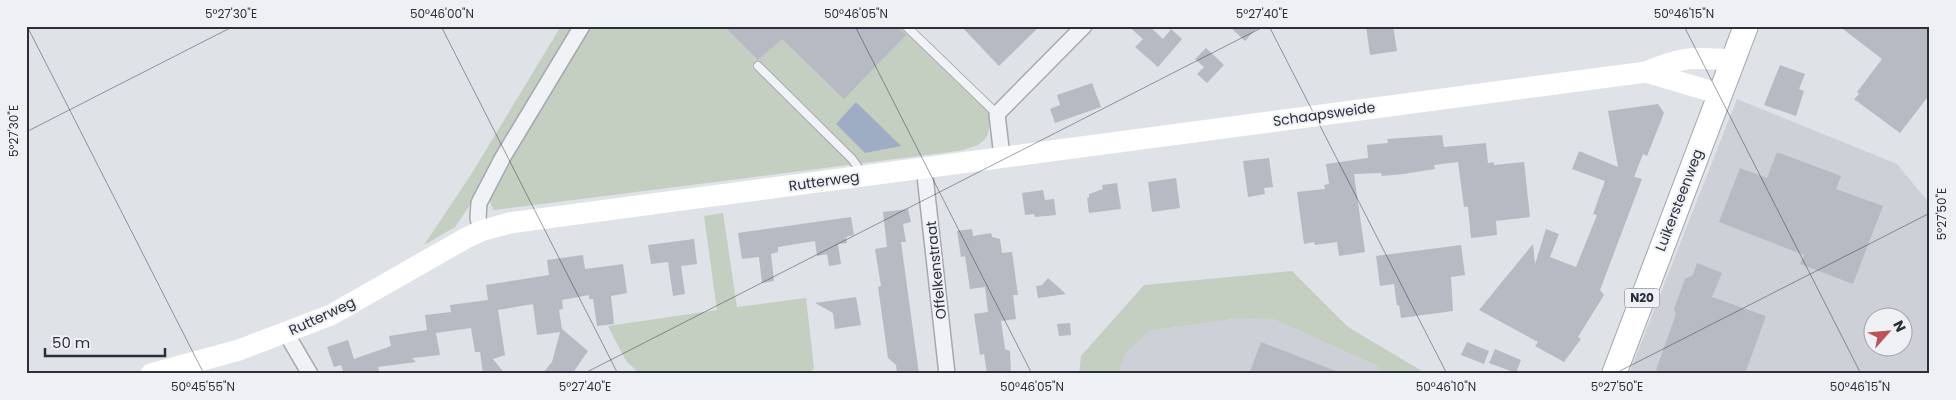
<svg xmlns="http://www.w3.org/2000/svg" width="1956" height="400" font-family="Poppins,sans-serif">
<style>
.built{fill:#ced0d8;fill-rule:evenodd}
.green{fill:#c4cfc1}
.water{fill:#9eadc3}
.building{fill:#b7bac3}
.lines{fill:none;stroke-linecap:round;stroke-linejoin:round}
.lane-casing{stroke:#a5a9b0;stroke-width:10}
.street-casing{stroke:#a5a9b0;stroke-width:18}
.primary-casing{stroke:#a0a5b1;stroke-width:26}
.lane{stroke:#f1f2f5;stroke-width:8}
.street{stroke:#f1f2f5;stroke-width:15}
.secondary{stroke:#fff;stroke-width:21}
.primary{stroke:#fff;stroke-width:24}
.ticks{fill:none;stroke:#2a2f3c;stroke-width:1;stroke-opacity:0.45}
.labels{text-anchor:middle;stroke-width:4;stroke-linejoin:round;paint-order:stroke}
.shield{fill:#eef0f4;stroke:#656973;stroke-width:1}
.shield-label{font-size:12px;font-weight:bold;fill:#2a2f3c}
.street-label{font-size:14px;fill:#2a2f3c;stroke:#eef0f4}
.neatline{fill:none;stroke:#2a2f3c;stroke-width:2}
.ticks-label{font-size:12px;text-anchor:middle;fill:#2a2f3c}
</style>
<rect width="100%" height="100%" fill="#dfe2e7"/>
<path class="built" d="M1737,99L1897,164L1930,204V374H1629ZM1874,318H1904V348H1874Z
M1241,318L1273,319L1375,365L1385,374H1118L1124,354L1149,331Z"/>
<path class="green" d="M561,26H578L474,199L455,227L424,245L472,173Z
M588,26H901L987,109C994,138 985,145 958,151L494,210L489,201L550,88Z
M723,213L737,307L806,298L814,368L809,374H640L626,361L608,326L717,310L704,216Z
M1292,271L1348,327L1427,374H1385L1375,365L1273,319L1241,318L1149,331L1125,354L1118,374H1079L1081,356L1144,285Z"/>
<path class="water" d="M856,102L901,146L865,153L836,124Z"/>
<path class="building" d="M724,26H897L906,35L844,99L782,39L758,60Z
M961,26H1040L999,66Z
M1128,26H1149L1163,39L1171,29L1182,39L1158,67L1135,47L1143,39Z
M1229,26H1259L1245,41Z
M1366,26H1393L1397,51L1370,55Z
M1839,26H1930V94L1900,133L1854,99L1859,94L1857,92L1882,59Z
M1206,48L1224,65L1207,83L1197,74L1204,67L1195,59Z
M1780,65L1805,74L1799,89L1804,91L1796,116L1764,105Z
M1092,83L1101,107L1055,123L1050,109L1060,105L1057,95Z
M1658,104L1664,113L1647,156L1643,154L1634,177L1642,179L1600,290L1604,295L1578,337L1581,339L1564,362L1535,346L1538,342L1479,310L1533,244L1535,264L1546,229L1559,234L1550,257L1576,267L1597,215L1593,214L1605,181L1572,169L1579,151L1618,167L1608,111Z
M1442,135L1444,147L1486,143L1488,163L1494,162V165L1524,162L1530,217L1496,221L1497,235L1471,238L1468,207H1464L1458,162L1434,165L1435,169L1403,174L1382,176L1381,173L1354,174L1365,252L1339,256L1337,242L1315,245L1314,242L1304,244L1297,192L1325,189L1324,185L1329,184L1326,164L1368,158L1367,145L1388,143L1387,139Z
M1777,152L1841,176L1836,189L1883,206L1853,284L1800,264L1804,255L1719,222L1740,168L1767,178Z
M1269,158L1273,187L1264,188L1265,194L1248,197L1243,161Z
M1176,178L1180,208L1152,212L1148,182Z
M1117,183L1121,209L1089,213L1087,198L1089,197V194L1103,189L1102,185Z
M1043,190L1045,200L1054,199L1056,215L1035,217L1034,214L1025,215L1022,193Z
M908,209L911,222L903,224L906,242H901L919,374H897L896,365L888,358L878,287L881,286L875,249L887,247L883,212Z
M851,217L854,235L846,237L847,243L838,244L841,264L829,266L827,254L817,256L815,241L778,247V252L771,254L774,281L762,283L759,257L742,259L738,233Z
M972,229L973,236L991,233L992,237L1000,239L1002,253L1012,252L1018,295H1013L1016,319L1001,321L1005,349L1010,351L1011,374H987L984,354L980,355L974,314L988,312L985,287L970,289L965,256L961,257L957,231Z
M694,239L697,264L681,266L685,294L673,296L668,262L651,264L648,245Z
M1461,245L1465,275L1451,277L1453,311L1401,318L1399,305L1397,306L1394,284L1380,286L1376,256Z
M583,255L585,269L623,264L627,293L611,296L614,324L597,326L593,299H589V295L562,300L563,309L559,310L562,329L588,351L572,374H542L552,362L560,332L537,335L533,304L498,310L505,355L493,359L505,374H483L480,352H475L471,328L436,333L440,355L412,358L416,362L378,367L379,371L369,374H344L341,365L334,367L327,347L348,340L354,359L391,346L389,336L427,330L425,315L451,312L450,305L488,300L486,285L549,275L547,260Z
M1697,263L1722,273L1712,297L1766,316L1745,374H1665L1656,370L1676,314L1674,309L1685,279L1693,275Z
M1048,278L1066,294L1038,298L1036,286L1042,285Z
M856,297L861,325L835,329L833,313L815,303Z
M1070,323L1071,335L1059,336L1057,324Z
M1261,342L1341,373V374H1249Z
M1467,342L1489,351L1484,364L1461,355Z
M1495,349L1521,360L1516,373L1489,363Z"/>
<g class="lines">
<g class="lane-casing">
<path id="lane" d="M906,26L997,114
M758,66L852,159L863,174"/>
</g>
<g class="street-casing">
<path id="street" d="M1002,157L997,114L1084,26
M924,167L947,374
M481,231L478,218L479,203L503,157L582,26
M286,333L310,374"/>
</g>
<g class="primary-casing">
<path id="primary" d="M1614,374L1746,26"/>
</g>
<use href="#lane" class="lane"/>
<use href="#street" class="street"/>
<path class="secondary" d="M1646,72L1720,94
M151,374L239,350L331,315L466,238L481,231L509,223L1646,72C1683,56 1694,57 1733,60"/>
<use href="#primary" class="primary"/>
</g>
<path class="ticks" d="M27,26L204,374M441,26L618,374M855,26L1032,374M1269,26L1447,374M1684,26L1861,374M26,132L234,26M583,374L1265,26M1614,374L1930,213"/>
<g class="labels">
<rect class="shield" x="1624.5" y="288.5" width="35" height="19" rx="4"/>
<g class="shield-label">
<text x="1642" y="302">N20</text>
</g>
<g class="street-label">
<text transform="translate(1324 114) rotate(-8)" y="5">Schaapsweide</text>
<text transform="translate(824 181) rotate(-8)" y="5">Rutterweg</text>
<text transform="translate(1679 200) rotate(-69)" y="5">Luikersteenweg</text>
<text transform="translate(936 270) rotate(-96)" y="5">Offelkenstraat</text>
<text transform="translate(322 316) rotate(-25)" y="5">Rutterweg</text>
</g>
</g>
<rect width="1956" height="400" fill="none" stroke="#eef0f4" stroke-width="55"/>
<g transform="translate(1888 332) rotate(63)"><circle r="24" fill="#eef0f4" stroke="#a0a3aa"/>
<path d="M0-4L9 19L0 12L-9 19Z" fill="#bd5259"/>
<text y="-8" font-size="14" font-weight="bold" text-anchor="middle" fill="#2a2f3c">N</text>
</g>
<path d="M45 348v8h120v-8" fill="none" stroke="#2a2f3c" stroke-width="2.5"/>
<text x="52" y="348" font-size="15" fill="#2a2f3c" stroke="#eef0f4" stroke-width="4" paint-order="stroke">50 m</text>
<rect x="28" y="28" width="1900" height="344" class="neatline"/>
<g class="ticks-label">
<text x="231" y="18">5°27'30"E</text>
<text x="442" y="18">50°46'00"N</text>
<text x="856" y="18">50°46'05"N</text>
<text x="1262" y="18">5°27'40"E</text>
<text x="1684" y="18">50°46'15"N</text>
<text transform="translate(14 131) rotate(-90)" y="4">5°27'30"E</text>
<text transform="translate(1942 214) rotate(-90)" y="4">5°27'50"E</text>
<text x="203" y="391">50°45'55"N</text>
<text x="585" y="391">5°27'40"E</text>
<text x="1032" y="391">50°46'05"N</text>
<text x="1446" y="391">50°46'10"N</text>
<text x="1617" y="391">5°27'50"E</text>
<text x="1860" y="391">50°46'15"N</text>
</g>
</svg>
